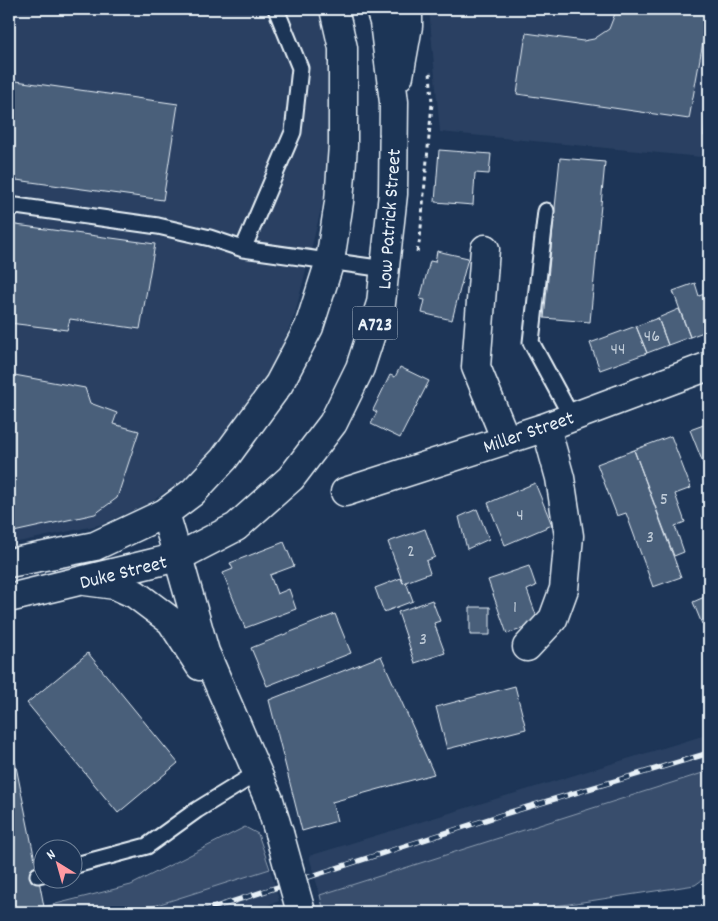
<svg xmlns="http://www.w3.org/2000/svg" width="718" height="921" font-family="Dekko,sans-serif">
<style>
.built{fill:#2a4162}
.green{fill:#374d6c;stroke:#909fb2}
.building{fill:#495e7a;stroke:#e8f1f8}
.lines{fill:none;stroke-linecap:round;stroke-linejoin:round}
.lane-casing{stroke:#e8f1f8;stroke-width:19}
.street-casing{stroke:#e8f1f8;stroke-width:31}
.primary-casing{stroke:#e8f1f8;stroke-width:31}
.path{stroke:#e8f1f8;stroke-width:3;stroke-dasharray:4 4;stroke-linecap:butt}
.lane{stroke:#1d3557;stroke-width:15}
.street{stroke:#1d3557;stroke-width:28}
.primary{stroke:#1d3557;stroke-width:28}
.rail-casing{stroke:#e8f1f8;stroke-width:5.5}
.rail{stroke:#1d3557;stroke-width:4;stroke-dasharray:11;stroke-linecap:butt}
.street-bridge-casing{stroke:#e8f1f8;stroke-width:31;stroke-linecap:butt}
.street-bridge{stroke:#1d3557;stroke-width:28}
.labels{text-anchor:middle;stroke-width:4;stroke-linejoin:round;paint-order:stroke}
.number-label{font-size:18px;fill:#c0ccd8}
.shield{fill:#1d3557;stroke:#abb9c8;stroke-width:1}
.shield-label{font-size:19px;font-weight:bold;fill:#e8f1f8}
.street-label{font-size:20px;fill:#e8f1f8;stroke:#1d3557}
</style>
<rect width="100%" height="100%" fill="#1d3557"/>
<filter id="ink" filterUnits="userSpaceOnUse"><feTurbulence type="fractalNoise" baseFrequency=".02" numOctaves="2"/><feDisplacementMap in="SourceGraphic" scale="10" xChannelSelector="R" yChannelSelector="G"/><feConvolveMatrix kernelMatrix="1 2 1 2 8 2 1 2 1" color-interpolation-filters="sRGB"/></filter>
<g filter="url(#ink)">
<path class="built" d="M9,9H318L330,45L332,125L324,197L295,314L268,381L232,433L192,473L151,502L103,524L9,544Z
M429,9H709V72L701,157L440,132Z
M709,734V771L320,895L309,856Z
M270,869L279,901L247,912H135Z"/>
<path class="green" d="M709,771V875L695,885L516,912H324L320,895Z
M245,827L258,834L270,869L135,912H45L44,907L131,885Z"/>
<path class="building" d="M623,9H709L689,119L517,94L526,33L583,41L594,39L609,29L616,11L623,12Z
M9,80L178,104L163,200L9,179Z
M707,95H709V136H704Z
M439,150L491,154L489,174L475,173L473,205L435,202Z
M560,158L605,162L590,322L544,318Z
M9,224L155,244L140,329L70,319L67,330L9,323Z
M437,251L468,258L452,320L422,313L425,300L420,299L430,261L435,262Z
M695,283L699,296L709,292V330L690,337L673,291Z
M679,309L690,337L668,345L658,318Z
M658,318L668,345L647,353L636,326Z
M636,326L647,353L600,370L590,343Z
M400,367L429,381L400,438L371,424L377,412L373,410L390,375L395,377Z
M9,374L85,388L90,403L117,413L113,424L139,431L117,498L95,514L9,533Z
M709,423V472L707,473L690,430Z
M671,436L691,488L675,494L685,522L675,526L684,552L674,556L634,450Z
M634,450L681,577L653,587L626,513L617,516L597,464Z
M535,483L552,525L505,545L488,503Z
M477,509L489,539L467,549L459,517Z
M425,529L435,557L426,561L430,573L403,583L388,542Z
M284,542L294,566L270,575L277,594L289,589L296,609L245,628L223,573L233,569L230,563Z
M529,566L536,586L527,590L539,623L507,634L488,580Z
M401,578L403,583L406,582L413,601L384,612L375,588Z
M709,595V621L702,624L693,602Z
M432,600L440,621L434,623L445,653L415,663L398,612Z
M470,607H490V635H470Z
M335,614L351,653L267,686L251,648Z
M88,653L178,763L118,813L27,703Z
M381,656L434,774L332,802L337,821L302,831L269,700Z
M515,686L526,729L447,749L436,707Z
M9,732L38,875L45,912H9Z"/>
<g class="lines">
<g class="lane-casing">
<path id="lane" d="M9,205L158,226L210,238L243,249L385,269
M546,211L531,342L571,416
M243,249L293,132L300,68L276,9
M72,866L147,846L197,810L257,773
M38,875L42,874"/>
</g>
<g class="street-casing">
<path id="street" d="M485,249L476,367L506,440
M345,492L546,427L709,366
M178,557L205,652L269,800L279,833
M85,581L115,585L135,594L171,621L200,666
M527,647L553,619L564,589L569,536L560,478L546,427"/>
</g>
<g class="primary-casing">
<path id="primary" d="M399,76L408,26V9
M165,513L178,557
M9,563L95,546L165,513L193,492L224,459L279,384L309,327L330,261L339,202L343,145V48L334,9
M9,598L178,557L236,527L291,478L333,423L360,368L381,303L393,194L394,102L384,22L380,9"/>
</g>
<path class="path" d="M417,252L420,239L432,103L430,71"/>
<use href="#lane" class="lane"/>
<use href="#street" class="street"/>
<use href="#primary" class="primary"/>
<g class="rail-casing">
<path id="rail" d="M200,912L501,815L709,753"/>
</g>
<use href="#rail" class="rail"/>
<g class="street-bridge-casing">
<path id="street-bridge" d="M279,833L301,912"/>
</g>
<use href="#street-bridge" class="street-bridge"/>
</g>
</g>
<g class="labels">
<g class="number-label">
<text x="652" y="341">46</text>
<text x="618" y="354">44</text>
<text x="664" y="504">5</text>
<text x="520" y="520">4</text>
<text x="650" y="542">3</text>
<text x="411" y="556">2</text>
<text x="515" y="612">1</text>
<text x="423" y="644">3</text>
</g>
<rect class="shield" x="352.5" y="306.5" width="45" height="33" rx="4"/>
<g class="shield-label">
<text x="375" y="330">A723</text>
</g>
<g class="street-label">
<text transform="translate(388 219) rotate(-86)" y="7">Low Patrick Street</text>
<text transform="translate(528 431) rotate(-19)" y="7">Miller Street</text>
<text transform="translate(123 571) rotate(-14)" y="7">Duke Street</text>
</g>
</g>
<rect width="718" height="921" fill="none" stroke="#1d3557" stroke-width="30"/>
<rect x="15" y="15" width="688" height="891" fill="none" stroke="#e8f1f8" stroke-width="2" filter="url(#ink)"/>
<g transform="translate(58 864) rotate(323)"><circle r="24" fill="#1d3557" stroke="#6e8097"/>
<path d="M0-4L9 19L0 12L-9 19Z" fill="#ff9aa2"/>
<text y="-8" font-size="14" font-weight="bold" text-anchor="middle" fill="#e8f1f8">N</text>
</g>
</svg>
